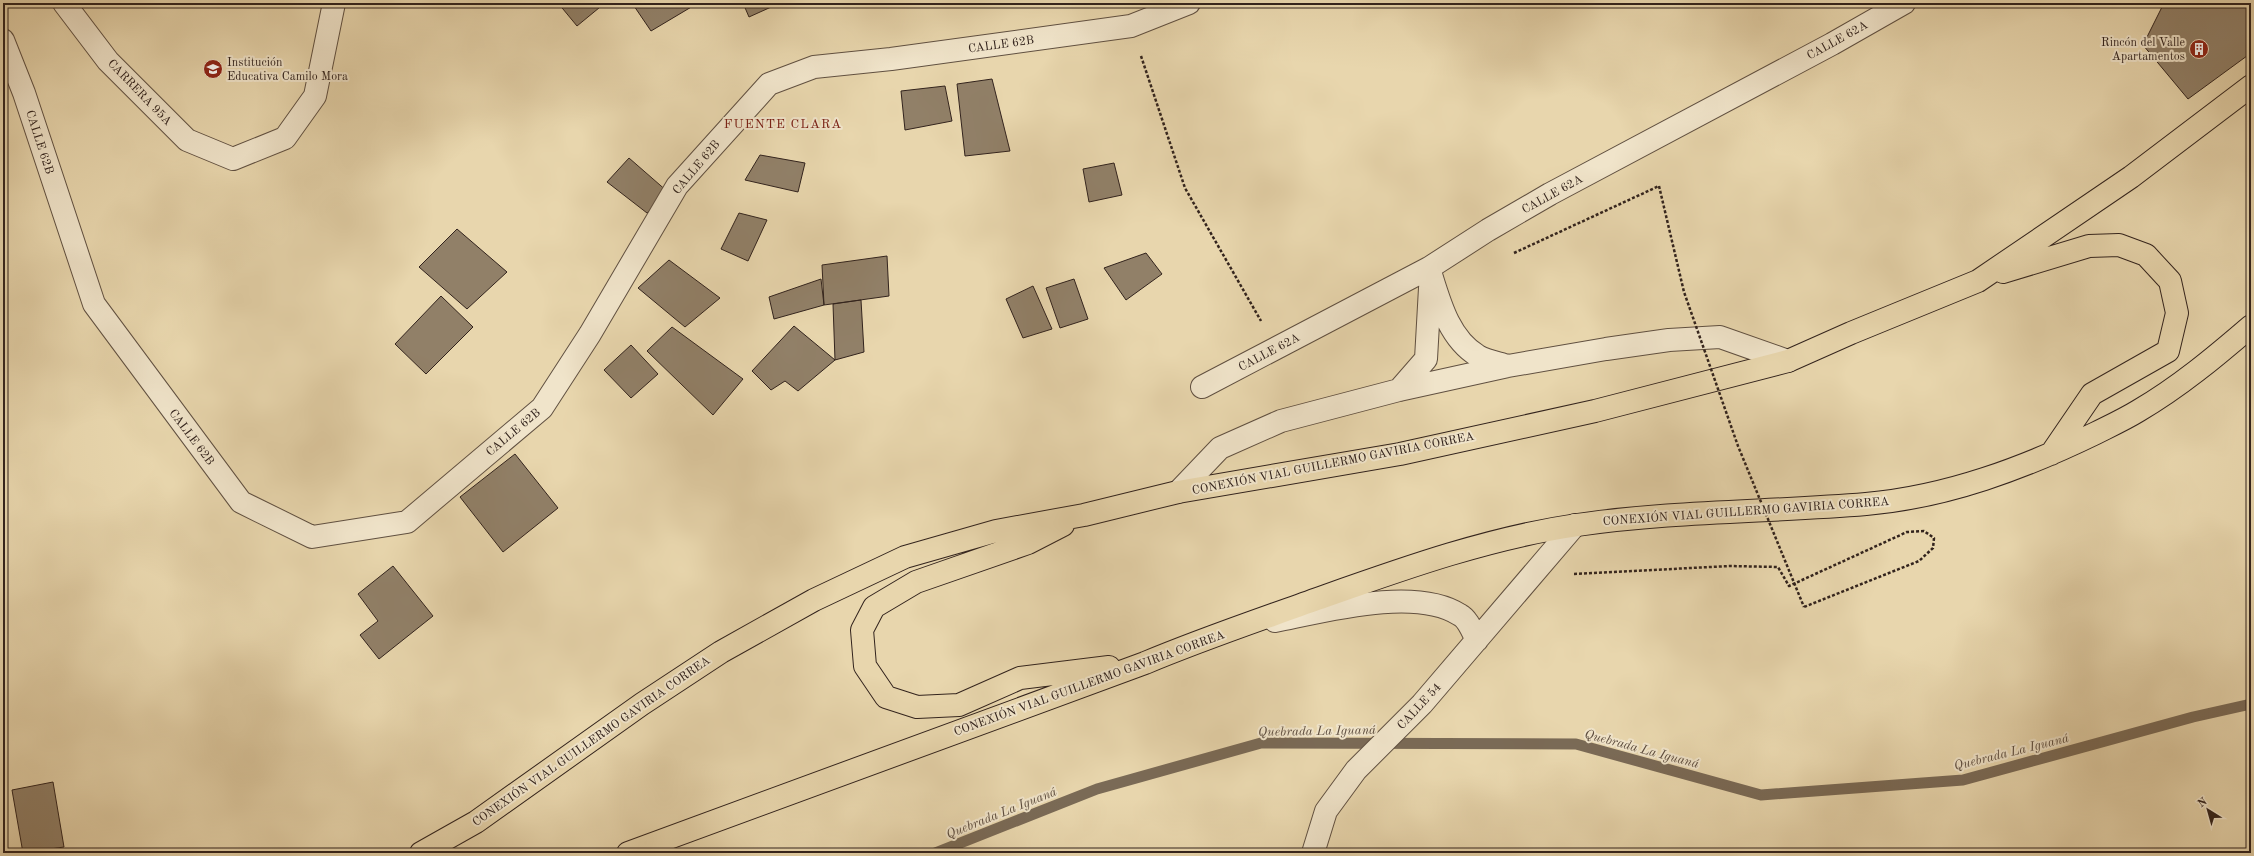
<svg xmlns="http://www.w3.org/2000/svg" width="2254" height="856" font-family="'Old Standard TT',serif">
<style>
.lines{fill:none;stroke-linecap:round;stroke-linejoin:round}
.stream{stroke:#7a6a56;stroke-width:11}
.building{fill:#918068;stroke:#32231d}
.minor-casing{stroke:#605041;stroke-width:24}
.tertiary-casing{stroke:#605041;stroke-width:24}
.trunk-casing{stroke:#32231d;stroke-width:24}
.path{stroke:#32231d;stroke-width:2.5;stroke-dasharray:3 2;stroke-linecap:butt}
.minor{stroke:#f0e4ca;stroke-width:22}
.tertiary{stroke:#f0e4ca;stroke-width:22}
.trunk{stroke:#e8d6ad;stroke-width:22}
.path-bridge{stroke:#32231d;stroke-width:2.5;stroke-dasharray:3 2;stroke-linecap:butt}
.labels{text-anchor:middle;stroke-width:4;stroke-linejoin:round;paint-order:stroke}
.street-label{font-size:12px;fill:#32231d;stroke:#f0e4ca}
.poi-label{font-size:12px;fill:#32231d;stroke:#f0e4ca;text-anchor:end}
.neighbourhood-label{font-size:13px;letter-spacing:1px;fill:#7a1f14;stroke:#f0e4ca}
.water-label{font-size:13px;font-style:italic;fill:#5c4c3e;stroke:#f0e4ca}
</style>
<rect width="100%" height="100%" fill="#e8d6ad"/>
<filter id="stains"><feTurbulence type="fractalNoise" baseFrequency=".005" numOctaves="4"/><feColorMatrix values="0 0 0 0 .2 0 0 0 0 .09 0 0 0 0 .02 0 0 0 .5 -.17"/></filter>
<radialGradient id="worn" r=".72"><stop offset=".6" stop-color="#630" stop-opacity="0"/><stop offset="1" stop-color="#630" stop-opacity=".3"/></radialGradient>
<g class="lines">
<path class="stream" d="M935,853L1097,789L1261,743L1576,744L1761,795L1963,780L2193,717L2251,704"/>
</g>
<path class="building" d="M558,3H605L577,26Z
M632,3H698L651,31Z
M743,3H780L749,17Z
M2164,3H2251V53L2188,99L2143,45Z
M992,79L1010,151L965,156L957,84Z
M945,86L952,121L905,130L901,91Z
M760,155L805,163L798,192L745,180Z
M629,158L668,192L647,213L607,182Z
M1114,163L1122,195L1089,202L1083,169Z
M739,213L767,220L748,261L721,249Z
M457,229L507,272L467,309L419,267Z
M1146,253L1162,274L1126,300L1104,268Z
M887,256L889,296L824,305L822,265Z
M669,260L720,298L685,327L638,288Z
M821,279L824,305L774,319L769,297Z
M1074,279L1088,319L1060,328L1046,288Z
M1033,286L1052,329L1023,338L1006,299Z
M441,296L473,327L426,374L395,344Z
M861,300L864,352L835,360L833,304Z
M794,326L835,360L798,391L785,381L771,390L752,371Z
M672,327L743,379L713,415L647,351Z
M631,345L658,374L631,398L604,370Z
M515,454L558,508L503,552L460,497Z
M393,566L433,616L379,659L360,635L378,621L358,594Z
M53,782L64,847L23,853L12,790Z"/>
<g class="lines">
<g class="minor-casing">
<path id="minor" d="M64,3L108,61L187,140L233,159L285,138L315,96L334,3
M3,40L24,93L94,304L241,502L312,537L407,522L542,408L590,334L677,186L769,84L814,67L891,59L1131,26L1189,3
M1429,268C1439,300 1448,338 1478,356C1487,361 1499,363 1508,366
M1202,387L1429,268L1488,230L1550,194L1832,44L1904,3
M1399,390L1426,359L1430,288
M1178,492L1220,448L1281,421L1399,390L1508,366L1606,349L1669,340L1720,337L1788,361"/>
</g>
<g class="tertiary-casing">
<path id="tertiary" d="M1275,621C1325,611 1416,586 1460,615C1468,619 1473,633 1477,640
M1313,853L1326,811L1356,770L1422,704L1575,525"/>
</g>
<g class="trunk-casing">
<path id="trunk" d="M2003,272L2089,246L2119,245L2146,255L2170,281L2177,313L2168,351L2092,394L2051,454
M1063,525L1028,543L916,582L874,607L862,630L865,666L886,697L917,707L959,705L1020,678L1109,667
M421,853L476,822L642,704L721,652L814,600L905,557L996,531L1084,515L1178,492L1400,454L1595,411L1788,361L1851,333L1978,281L2131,177L2251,86
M628,853L1145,663C1202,639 1259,620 1317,599C1402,569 1488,538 1577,525C1673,511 1770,512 1866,504C1947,497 2024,468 2096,433C2110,426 2125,419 2138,411C2179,387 2215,357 2251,326"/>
</g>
<path class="path" d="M1141,56L1185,188L1261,321
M1514,253L1659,186
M1574,574L1730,566L1778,567L1789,586L1907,532L1924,531L1934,538L1933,548L1919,561L1804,607"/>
<use href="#minor" class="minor"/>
<use href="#tertiary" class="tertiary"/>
<use href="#trunk" class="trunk"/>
<path class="path-bridge" d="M1659,186L1684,292L1738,446L1804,607"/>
</g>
<defs>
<g id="building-disc" transform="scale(1)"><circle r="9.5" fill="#8f2418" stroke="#f0e4ca"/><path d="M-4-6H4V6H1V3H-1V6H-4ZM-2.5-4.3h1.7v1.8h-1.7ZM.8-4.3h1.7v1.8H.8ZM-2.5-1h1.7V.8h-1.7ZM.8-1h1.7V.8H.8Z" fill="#fff"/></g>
<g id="university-disc" transform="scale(1)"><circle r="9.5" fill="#8f2418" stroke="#f0e4ca"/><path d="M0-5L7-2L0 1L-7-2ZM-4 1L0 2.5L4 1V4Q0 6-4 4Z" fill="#fff"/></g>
</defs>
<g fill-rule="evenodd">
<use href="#building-disc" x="2199" y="49"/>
<use href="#university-disc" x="213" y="69"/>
</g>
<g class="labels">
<g class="street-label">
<text transform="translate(1837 40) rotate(-29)" y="4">CALLE 62A</text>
<text transform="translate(1001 44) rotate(-8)" y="4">CALLE 62B</text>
<text transform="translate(140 92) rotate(46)" y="4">CARRERA 95A</text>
<text transform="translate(40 142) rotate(72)" y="4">CALLE 62B</text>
<text transform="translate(696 167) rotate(-50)" y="4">CALLE 62B</text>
<text transform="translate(1552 194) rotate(-29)" y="4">CALLE 62A</text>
<text transform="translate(1269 352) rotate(-28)" y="4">CALLE 62A</text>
<text transform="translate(513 432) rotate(-40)" y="4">CALLE 62B</text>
<text transform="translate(192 437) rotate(53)" y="4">CALLE 62B</text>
<text transform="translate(1333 463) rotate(-11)" y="4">CONEXIÓN VIAL GUILLERMO GAVIRIA CORREA</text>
<text transform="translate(1746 511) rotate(-4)" y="4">CONEXIÓN VIAL GUILLERMO GAVIRIA CORREA</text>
<text transform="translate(1089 683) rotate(-20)" y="4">CONEXIÓN VIAL GUILLERMO GAVIRIA CORREA</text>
<text transform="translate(1419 706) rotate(-47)" y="4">CALLE 54</text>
<text transform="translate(591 741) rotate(-35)" y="4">CONEXIÓN VIAL GUILLERMO GAVIRIA CORREA</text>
</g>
<g class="poi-label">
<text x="2185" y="46">Rincón del Valle<tspan x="2185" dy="14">Apartamentos</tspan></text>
<text x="227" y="66" text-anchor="start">Institución<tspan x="227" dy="14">Educativa Camilo Mora</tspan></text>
</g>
<g class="neighbourhood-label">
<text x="783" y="128">FUENTE CLARA</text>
</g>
<g class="water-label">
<text transform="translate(1317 730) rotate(-1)" y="5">Quebrada La Iguaná</text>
<text transform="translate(1642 748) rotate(15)" y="5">Quebrada La Iguaná</text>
<text transform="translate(2011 751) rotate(-14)" y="5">Quebrada La Iguaná</text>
<text transform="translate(1001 812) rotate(-22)" y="5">Quebrada La Iguaná</text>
</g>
</g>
<rect width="2254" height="856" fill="none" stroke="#e8d6ad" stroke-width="16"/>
<rect x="4" y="4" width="2246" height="848" fill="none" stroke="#32231d" stroke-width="2"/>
<rect x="8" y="8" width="2238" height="840" fill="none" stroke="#32231d"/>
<g transform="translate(2208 810) rotate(323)" stroke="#f0e4ca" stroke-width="3" paint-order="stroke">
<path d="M0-3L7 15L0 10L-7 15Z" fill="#32231d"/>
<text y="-6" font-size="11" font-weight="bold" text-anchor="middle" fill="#32231d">N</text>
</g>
<rect width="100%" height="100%" filter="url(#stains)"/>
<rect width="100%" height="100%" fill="url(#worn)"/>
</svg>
